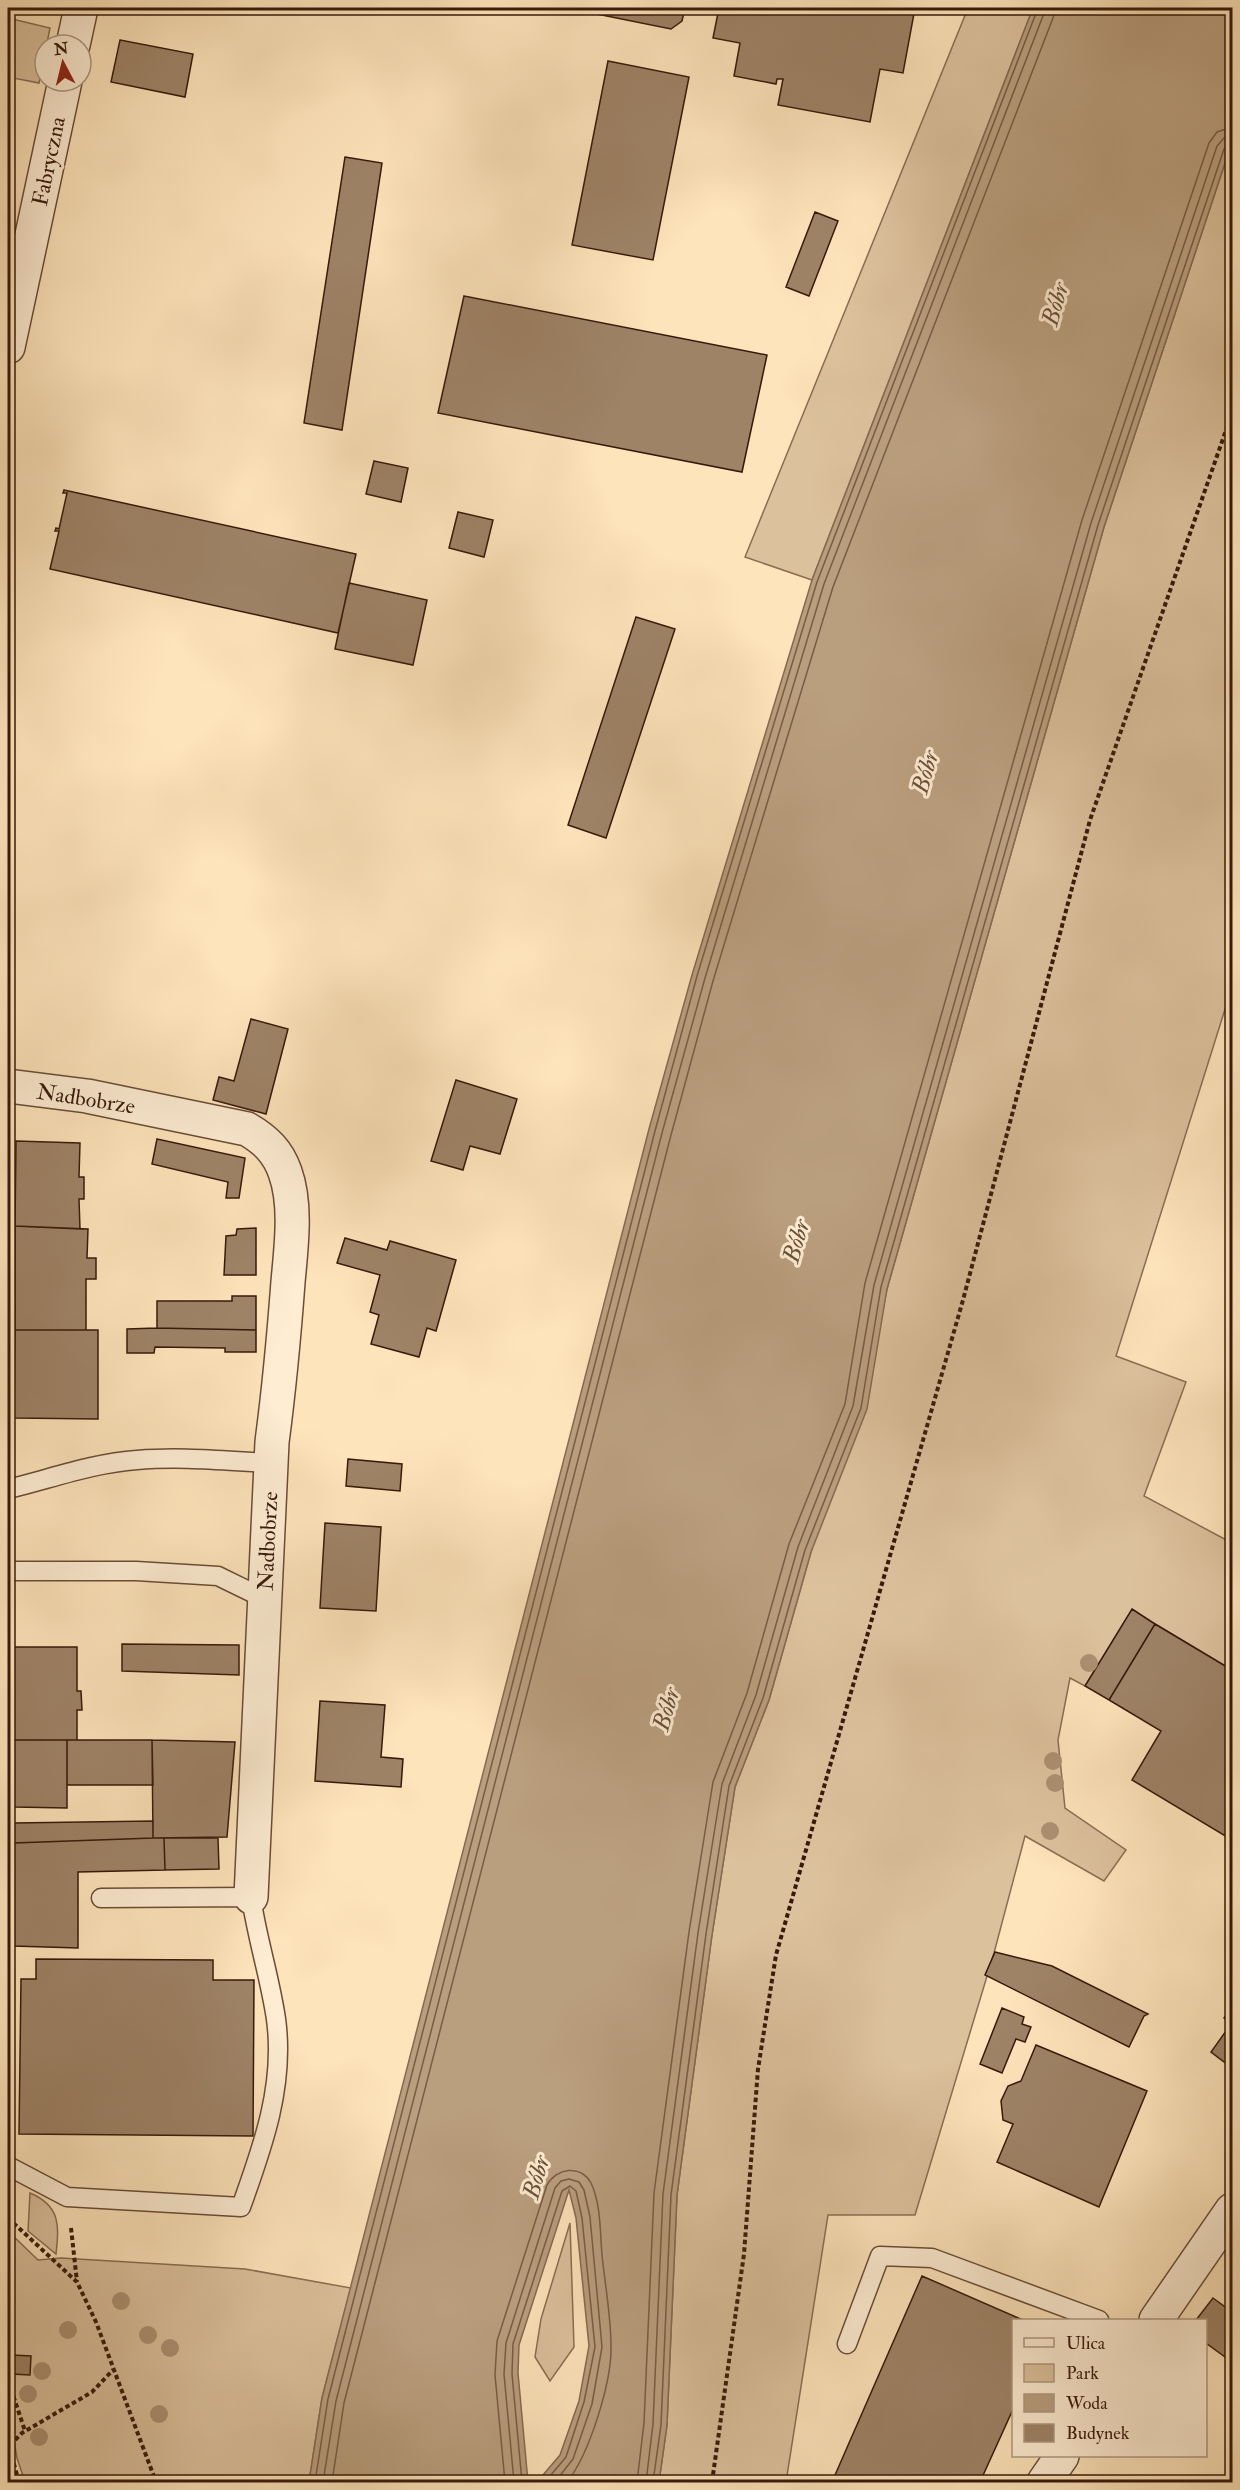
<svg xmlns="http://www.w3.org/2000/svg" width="1240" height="2490" font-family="'IM FELL Double Pica',serif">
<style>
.green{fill:#dcc19d;stroke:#8a6d54;stroke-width:1.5}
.water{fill:#ba9f7f;stroke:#866951;stroke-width:1.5}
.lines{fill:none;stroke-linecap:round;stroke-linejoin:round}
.shore{stroke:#785c45;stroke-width:1.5}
.building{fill:#9e8367;stroke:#37190b;stroke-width:1.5}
.service-casing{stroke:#694c37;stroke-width:21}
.minor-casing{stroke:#694c37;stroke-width:36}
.path{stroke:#37190b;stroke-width:4;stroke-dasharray:4.5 3;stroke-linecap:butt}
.service{stroke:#feedd3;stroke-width:18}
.minor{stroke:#feedd3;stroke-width:33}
.tree{fill:#ac9072}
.labels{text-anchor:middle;stroke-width:6;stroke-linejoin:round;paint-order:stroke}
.street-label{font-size:22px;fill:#37190b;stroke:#feedd3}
.water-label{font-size:24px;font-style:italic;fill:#6b4f39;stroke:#feedd3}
</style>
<rect width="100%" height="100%" fill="#fee4bb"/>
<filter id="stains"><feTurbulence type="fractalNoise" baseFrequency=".00333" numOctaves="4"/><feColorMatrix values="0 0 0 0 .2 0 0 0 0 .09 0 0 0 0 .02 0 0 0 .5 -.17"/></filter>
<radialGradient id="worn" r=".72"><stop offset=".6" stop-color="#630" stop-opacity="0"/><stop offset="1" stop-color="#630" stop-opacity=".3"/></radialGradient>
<path class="green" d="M968,8H1033L812,580L745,557Z
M8,18L50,28L39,83L8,77Z
M1232,142V987L1116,1356L1186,1382L1144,1496L1232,1543V1670L1132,1610L1085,1686L1070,1678L1058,1740L1065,1808L1126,1850L1104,1881L1025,1836L994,1953L915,2215H828L786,2482H659L667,2425L677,2195L712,1935L735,1787L769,1700L811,1552L876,1342L887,1289L1104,527Z
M30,2193C61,2206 59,2226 56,2254L28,2231Z
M570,2223L574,2347L550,2381L535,2357L541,2319Z
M8,2231L38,2260L61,2258L245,2269L351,2288L322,2398L309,2482H25L17,2458L13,2435L8,2438Z"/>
<path class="water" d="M1033,8H1232V142L1104,527L887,1289L867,1409L811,1552L769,1700L735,1787L712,1935L677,2195L667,2425L659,2482H537L560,2455L579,2401L589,2346L576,2218L569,2190L519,2345L518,2373L528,2482H309L322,2398L649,1129L692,975L812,580Z"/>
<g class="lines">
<path class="shore" d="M315,2482L328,2399L655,1131L697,976L817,582L1038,8
M323,2482L336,2401L662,1133L705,978L824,584L1046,8
M332,2482L344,2403L671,1135L713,981L833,587L1053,18L1055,8
M505,2482L495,2375L497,2341L547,2185C556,2168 581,2164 591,2183C601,2204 600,2232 602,2255C605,2285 611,2316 611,2346C612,2382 589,2455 567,2482
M514,2482L504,2374L506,2343L555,2188L561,2181L569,2179L579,2182L584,2190L590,2217L602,2347L592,2404L573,2459L555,2482
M522,2482L512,2374L513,2344L562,2191L570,2186L576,2191L582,2218L595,2347L584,2402L566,2457L545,2482
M637,2482L644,2423L654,2193L689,1932L713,1782L747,1693L789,1544L845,1404L865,1283L1082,520L1209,143L1217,132L1232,127
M646,2482L653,2424L663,2194L698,1933L722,1784L756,1695L798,1547L853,1406L874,1285L1091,523L1217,146L1224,138L1232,136
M653,2482L661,2425L671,2195L706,1934L729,1786L763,1698L805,1550L861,1408L881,1287L1098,525L1224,149L1232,144"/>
</g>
<path class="building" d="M567,8H685L682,21L671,29Z
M719,8H915L903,73L880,69L870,122L778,105L783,79H777L776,84L734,76L740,43L713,38Z
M120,40L193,54L185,97L111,82Z
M608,61L689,77L653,260L572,245Z
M345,157L382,163L342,430L304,423Z
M815,212L838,221L809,296L786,287Z
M464,296L767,355L742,472L438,413Z
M374,461L408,468L401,502L366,494Z
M64,490L356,554L338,633L50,569L59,531H55L56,528L59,529L67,493H63Z
M458,512L493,520L484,557L449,548Z
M349,583L427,600L413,665L335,649Z
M636,617L675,629L606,838L568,825Z
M251,1019L288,1029L266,1114L213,1100L219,1077L234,1081Z
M456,1080L517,1099L500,1154L470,1146L463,1170L431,1161Z
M157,1139L245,1158L239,1198H226L228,1182L152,1164Z
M16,1141L80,1143L79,1177H84V1199H79L80,1229L15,1226Z
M15,1226L88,1229L87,1258H96V1279H86V1330H15Z
M256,1228V1275H224L226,1236L236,1235L237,1229Z
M345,1238L387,1250L390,1241L456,1260L436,1331L427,1328L419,1357L371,1344L379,1315L370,1312L380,1275L337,1263Z
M232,1296H256V1330L157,1328V1301H232Z
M157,1328L256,1330V1352H225V1348L155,1347L154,1353H127V1329Z
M15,1330H98V1419L14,1418Z
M348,1459L402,1464L400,1491L346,1486Z
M325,1523L381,1527L376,1611L320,1608Z
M1132,1609L1155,1624L1109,1700L1085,1686Z
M1155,1624L1232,1670V1840L1132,1780L1161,1731L1109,1700Z
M122,1644L239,1645V1675L122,1671Z
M14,1647H77V1691H81L82,1710H77V1740H14Z
M320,1701L385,1705L381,1757L403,1759L401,1787L315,1781Z
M14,1740H67V1808L14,1807Z
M67,1740H152L153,1785H67Z
M152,1740L235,1742L227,1837L153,1838Z
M153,1821V1838L14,1843V1823Z
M153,1838H164L165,1870L78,1872V1948L13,1946L14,1843Z
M164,1838H218L219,1869L165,1870Z
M995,1952L1052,1966L1148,2014L1144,2016L1129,2047L985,1975Z
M36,1959L213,1960V1980H254L253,2136L19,2134L21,1979H36Z
M1232,2007V2068L1211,2052L1231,2024L1224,2018Z
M1002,2008L1024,2017L1022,2024L1031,2027L1025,2042L1016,2039L1002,2073L980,2064Z
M1036,2045L1147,2091L1099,2207L997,2162L1013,2124L1003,2120L1001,2101L1008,2086L1021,2081Z
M922,2276L1023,2320H1014V2407L980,2482H832Z
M1213,2298L1232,2312V2347L1225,2357L1206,2343V2320H1196Z
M12,2355L31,2356L30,2375L11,2374Z"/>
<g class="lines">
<g class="service-casing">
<path id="service" d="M8,1489C50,1479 93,1463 137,1460C182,1456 227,1461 271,1463
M8,1571H136L218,1576L265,1599
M8,2166L67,2197L241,2207C263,2146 285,2085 276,2019C270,1978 257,1938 251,1897L101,1898
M847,2344L880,2256L932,2258L1099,2320"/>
</g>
<g class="minor-casing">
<path id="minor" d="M73,45L81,8
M8,347L65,81
M8,1086L87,1096L247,1129C266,1140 278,1152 285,1172C297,1205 291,1248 288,1282C284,1336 279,1389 272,1442L251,1897
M1156,2320L1232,2210
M1044,2482L1062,2456"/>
</g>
<path class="path" d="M8,2218L77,2282L96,2322L156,2482
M71,2228L77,2282
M8,2300L11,2324L8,2380L25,2431
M19,2482L12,2457L11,2444L22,2433L92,2392L113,2370
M712,2482L744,2254L758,2069L776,1955L963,1300L1090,820L1232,413"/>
<use href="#service" class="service"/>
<use href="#minor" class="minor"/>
</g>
<g class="tree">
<circle cx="1089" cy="1663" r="9"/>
<circle cx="1053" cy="1761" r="9"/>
<circle cx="1055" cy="1783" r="9"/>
<circle cx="1050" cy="1831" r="9"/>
<circle cx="121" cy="2301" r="9"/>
<circle cx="68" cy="2330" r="9"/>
<circle cx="148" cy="2335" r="9"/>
<circle cx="170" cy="2348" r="9"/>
<circle cx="42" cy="2371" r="9"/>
<circle cx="28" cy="2394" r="9"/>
<circle cx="159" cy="2414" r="9"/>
<circle cx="39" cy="2437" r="9"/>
</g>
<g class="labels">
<g class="street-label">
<text transform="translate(48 161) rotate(-78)" y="8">Fabryczna</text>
<text transform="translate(86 1098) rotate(9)" y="8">Nadbobrze</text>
<text transform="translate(267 1541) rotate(-87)" y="8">Nadbobrze</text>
</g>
<g class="water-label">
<text transform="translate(1055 304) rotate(-74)" y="8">Bóbr</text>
<text transform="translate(925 772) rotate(-74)" y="8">Bóbr</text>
<text transform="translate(796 1241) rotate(-74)" y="8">Bóbr</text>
<text transform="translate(666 1709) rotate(-74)" y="8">Bóbr</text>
<text transform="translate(536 2177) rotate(-74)" y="8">Bóbr</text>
</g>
</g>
<rect width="1240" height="2490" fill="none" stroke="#fee4bb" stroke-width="30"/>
<rect x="9" y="9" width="1222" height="2472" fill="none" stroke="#37190b" stroke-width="3"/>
<rect x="15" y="15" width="1210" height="2460" fill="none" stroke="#37190b" stroke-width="1.5"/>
<rect x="1012" y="2319" width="195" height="138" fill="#feedd3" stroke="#ae9883" stroke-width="1.5"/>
<rect x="1024" y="2338" width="30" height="9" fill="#feedd3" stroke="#ae9883" stroke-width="1.5"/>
<text x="1066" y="2349" font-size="18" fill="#37190b">Ulica</text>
<rect x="1024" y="2364" width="30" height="18" fill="#dcc19d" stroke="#ae9883" stroke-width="1.5"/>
<text x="1066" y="2379" font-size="18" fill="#37190b">Park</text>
<rect x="1024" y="2394" width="30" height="18" fill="#ba9f7f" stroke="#ae9883" stroke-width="1.5"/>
<text x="1066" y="2409" font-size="18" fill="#37190b">Woda</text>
<rect x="1024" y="2424" width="30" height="18" fill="#9e8367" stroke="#ae9883" stroke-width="1.5"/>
<text x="1066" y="2439" font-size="18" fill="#37190b">Budynek</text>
<g transform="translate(63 63) rotate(353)"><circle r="28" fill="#feedd3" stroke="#ae9883" stroke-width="1.5"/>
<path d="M0-4.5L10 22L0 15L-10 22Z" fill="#8f2418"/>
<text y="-9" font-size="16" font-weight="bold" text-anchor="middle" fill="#37190b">N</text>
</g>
<rect width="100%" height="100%" filter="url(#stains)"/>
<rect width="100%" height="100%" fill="url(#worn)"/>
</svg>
